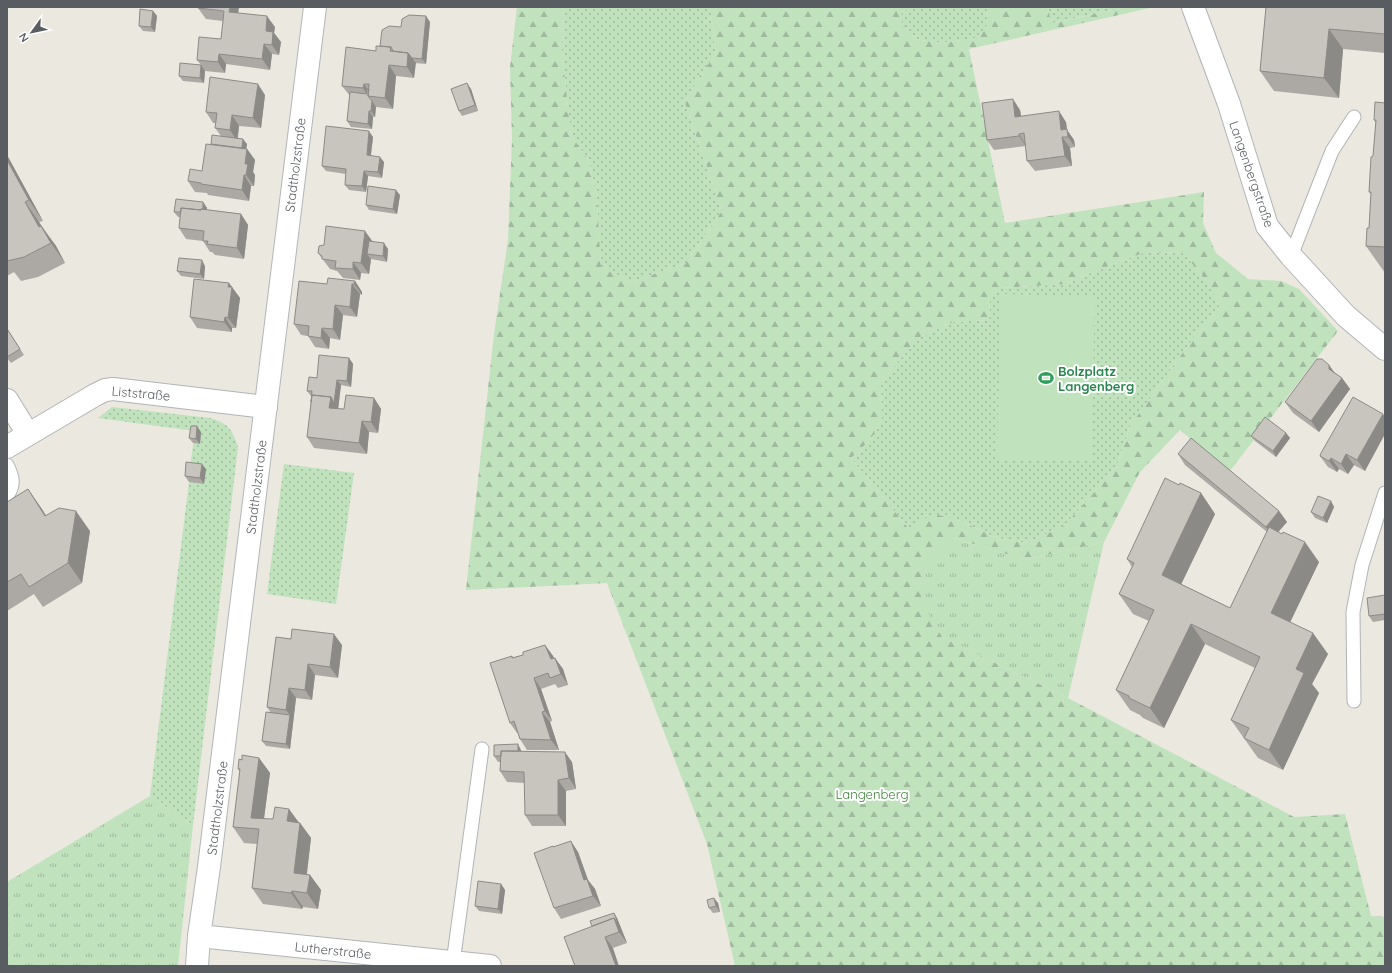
<svg xmlns="http://www.w3.org/2000/svg" width="1392" height="973" font-family="Quicksand,sans-serif">
<style>
.grass{fill:url(#grass-dots)}
.forest{fill:url(#forest-firs);fill-rule:evenodd}
.park{fill:url(#park-tufts)}
.garden{fill:#c0e2bd}
.lines{fill:none;stroke-linecap:round;stroke-linejoin:round}
.lane-casing{stroke:#b1b4b7;stroke-width:15}
.street-casing{stroke:#b1b4b7;stroke-width:24}
.secondary-casing{stroke:#b2b6ba;stroke-width:24}
.lane{stroke:#fff;stroke-width:13}
.street{stroke:#fff;stroke-width:22}
.secondary{stroke:#fff;stroke-width:22}
.wall{fill:#aca9a4}
.shaded-wall{fill:#8c8a86}
.building{fill:#c8c5bf;stroke:#8c8a86}
.labels{text-anchor:middle;stroke-width:4;stroke-linejoin:round;paint-order:stroke}
.street-label{font-size:13px;fill:#595d61;stroke:#fff}
.leisure-label{font-size:13px;font-weight:bold;fill:#27864d;stroke:#fff;text-anchor:start}
.park-label{font-size:13px;fill:#3b8137;stroke:#fff}
</style>
<defs>
<pattern id="grass-dots" width="8" height="8" patternUnits="userSpaceOnUse"><rect width="8" height="8" fill="#c0e2bd"/><path d="M2 2h.1M6 6h.1" fill="none" stroke="#9fba9d" stroke-width="1.8" stroke-linecap="round"/></pattern>
<pattern id="forest-firs" width="22" height="20" patternUnits="userSpaceOnUse"><rect width="22" height="20" fill="#c0e2bd"/><path d="M5 1l3.5 6h-7zM16 11l3.5 6h-7z" fill="#9fba9d"/></pattern>
<pattern id="park-tufts" width="24" height="20" patternUnits="userSpaceOnUse"><rect width="24" height="20" fill="#c0e2bd"/><path d="M3 7l-1-3M5 7V3M7 7l1-3M15 17l-1-3M17 17v-4M19 17l1-3" fill="none" stroke="#9fba9d"/></pattern>
</defs>
<rect width="100%" height="100%" fill="#ebe8e0"/>
<path class="grass" d="M563,7H710L716,54L700,75L685,103L722,211L686,263L632,282L601,267L597,199L589,161L571,135L562,53Z
M910,7H987L988,24L977,38L942,43L915,39L902,23V13Z
M1048,7H1126L1053,23L1050,17Z
M1183,252L1210,286L1220,308L1192,340L1130,426L1116,468L1064,526L1027,543L997,538L954,518L909,529L851,458L871,439L882,419L881,385L894,366L920,337L953,322L989,320L990,296L1000,288L1066,284L1095,271L1143,253Z
M112,407L210,418C229,424 232,429 238,447L193,825L150,796L189,482L204,483L190,467L195,431L98,418Z
M284,464L354,473L336,604L267,594Z"/>
<path class="forest" d="M517,7H563L562,53L571,135L589,161L597,199L601,267L632,282L686,263L722,211L685,103L700,75L716,54L710,7H910L902,13V23L915,39L942,43L977,38L988,24L987,7H1048L1050,17L1054,23L1126,7H1154L969,49L1005,223L1204,192L1203,223L1216,253L1248,279L1281,281L1299,289L1338,331L1229,472L1180,430L1140,472L1104,542L1025,560L954,538L942,637L1068,698L1294,817L1345,814L1371,916L1385,917V966H735L707,844L607,583L466,590L494,334L508,240L512,139L510,67ZM1183,252L1210,286L1220,308L1192,340L1130,426L1116,468L1064,526L1027,543L997,538L954,518L932,514L909,529L851,458L871,439L882,419L881,385L894,366L920,337L953,322L989,320L990,296L1000,288L1066,284L1095,271L1143,253Z"/>
<path class="park" d="M954,538L1025,560L1104,542L1068,698L942,637L923,604L924,563Z
M150,796L193,825L178,966H7V882Z"/>
<path class="garden" d="M1001,294L1095,296L1091,461L997,459Z"/>
<g class="lines">
<g class="lane-casing">
<path id="lane" d="M1291,256L1332,151L1354,117
M7,465C13,477 15,485 7,496
M1354,701L1353,612L1362,565L1385,493
M453,963L482,749"/>
</g>
<g class="street-casing">
<path id="street" d="M1193,7L1229,104L1267,226L1291,256L1346,316L1385,349
M7,400L28,434
M7,447L95,395L105,390L113,389L266,407
M199,936L490,966"/>
</g>
<g class="secondary-casing">
<path id="secondary" d="M197,966L199,936L209,867L315,7"/>
</g>
<use href="#lane" class="lane"/>
<use href="#street" class="street"/>
<use href="#secondary" class="secondary"/>
</g>
<path class="wall" d="M1266,7H1385V53L1343,49L1339,98L1274,91L1260,71Z
M198,8L238,13L275,27L274,33L281,42L279,55L272,54L270,70L226,64L225,73L205,71L204,83L183,81L179,76L201,65L197,60L221,39L223,21L206,19Z
M153,11L157,16L155,32L143,31L139,26Z
M430,22L426,64L415,63L414,78L396,76L393,109L376,107L375,117H373L372,129L351,127L347,121L350,96L342,86L376,51L401,27Z
M471,89L478,111L462,116L459,111Z
M265,95L261,128L239,126L238,138L247,144L246,149H247L255,160L253,172L255,175L254,186H251L249,201L208,195L207,193L195,192L188,181L202,171L211,144L221,136L215,128L216,123H213L206,112Z
M1385,103V273L1366,246L1369,228L1371,194L1369,192L1373,156L1376,123L1374,120Z
M1020,110L1021,116L1066,122L1067,130L1074,140L1075,147L1070,148L1072,166L1035,171L1027,161L1026,146L994,150L987,140Z
M373,137L371,156L384,162L382,178L368,176L366,192L349,190L345,185L346,174L326,171L322,166Z
M7,155L43,221L39,222L56,246L65,263L38,277L21,281L14,272L7,276Z
M400,195L397,214L369,210L366,205Z
M203,202L207,208V210L241,214L248,225L244,259L215,255L212,252H210L203,241L186,239L179,228L180,217H178L174,212Z
M373,242L388,249L387,262L371,259L369,274L361,273L360,280L343,278L337,271L330,269L318,253Z
M205,266L204,279L181,276L177,271Z
M355,281L362,292V295L360,294L357,317L343,315L340,340L330,338L329,349L315,347L308,336L301,335L294,324Z
M229,283L240,298L236,328H232V332L197,328L190,317Z
M7,328L24,355L11,363L7,358Z
M349,358L353,364L351,387L341,385L338,409H344L374,398L381,409L378,433L369,432L367,454L314,448L307,437L311,402V396L307,391L317,378Z
M1329,365L1334,372L1342,378L1350,389L1319,432L1293,413L1285,402Z
M1385,417L1365,471L1354,465L1348,474L1339,469L1337,472L1328,467L1320,456Z
M201,432L200,444L193,443L189,438Z
M1286,433L1290,438L1276,457L1255,441L1251,436Z
M1178,454L1279,511L1287,522L1278,532L1319,562L1290,622L1328,654L1312,684L1319,693L1283,770L1258,758L1231,720L1255,668L1205,644L1164,728L1143,718L1140,715L1130,710L1116,690L1149,621L1133,614L1119,594L1132,567L1127,559L1179,485L1201,493L1215,514L1181,584L1230,608L1267,532L1185,465Z
M206,469L204,484L189,482L185,476Z
M28,489L46,516L90,531L82,583L43,607L34,594L7,611V502Z
M1331,501L1334,507L1327,523L1315,518L1311,512Z
M1385,595V620L1373,622L1369,616Z
M276,637L342,645L338,678L315,675L312,700L296,698L290,749L266,746L262,741L271,713L267,707Z
M545,645L553,656L554,658L563,669L568,685L558,688L555,684L541,689L552,721L550,722L559,750H527L520,739L518,733H517L510,723L512,656L513,658L523,655Z
M521,750V751L572,762L576,789L566,791V826H532L525,815V783L507,782L500,771V762H498L494,756Z
M259,758L270,773L264,819L300,823L311,838L307,874L310,875L321,890L318,909L303,907L302,909L263,904L252,888L257,844L244,843L233,827L240,772L238,769L242,760Z
M554,847L578,852L588,880L595,889L601,906L561,919L554,908Z
M501,884L505,890L502,914L479,911L475,906Z
M718,903L720,912L713,913L709,908Z
M614,913L617,918L627,943L613,948L592,926Z"/>
<path class="shaded-wall" d="M230,7H239L237,23L229,12Z
M153,11L157,16L155,32L151,27Z
M267,16L275,27L274,33L281,42L279,55L272,45L266,31Z
M426,16L430,22L426,64L422,59Z
M1329,29L1343,49L1339,98L1324,78Z
M264,44L272,54L270,70L262,59Z
M408,53L416,63L414,78L407,67Z
M219,54L226,64L225,73L218,62Z
M201,65L205,71L204,83L200,78Z
M389,65L396,76L393,109L385,98Z
M467,83L471,89L478,111L475,105Z
M258,84L265,95L261,128L253,118Z
M364,84L371,94L368,96L363,88Z
M1013,99L1020,110L1023,127L1015,117Z
M372,101L376,107L375,117L371,111Z
M369,111L373,117L372,129L368,124Z
M1059,111L1066,122L1067,130L1074,140L1075,147L1068,137L1061,130Z
M232,115L239,126L237,141L230,130Z
M369,131L373,137L370,160L367,155Z
M1019,134L1026,145V146L1019,136Z
M1062,137L1070,148L1072,166L1065,156Z
M243,139L247,144L245,158L241,153Z
M247,149L255,160L253,172L255,175L254,186L246,175L245,164Z
M7,155L43,221L29,200L7,160Z
M380,157L384,162L382,178L378,172Z
M364,171L368,176L366,192L362,186Z
M244,175L251,186L249,201L242,190Z
M396,190L400,195L397,214L393,209Z
M25,202L39,222L51,243L39,227Z
M203,202L207,208L206,221L202,215Z
M241,214L248,225L244,259L237,248Z
M41,226L56,246L65,263L51,243Z
M365,231L373,242L367,254L371,259L369,274L361,263Z
M384,243L388,249L387,262L383,256Z
M202,260L205,266L204,279L200,274Z
M353,262L361,273L360,280L353,269Z
M355,281L362,292V295L354,284Z
M229,283L240,298L236,328L228,318V287Z
M352,284L360,294L357,317L350,307Z
M335,305L343,315L340,340L333,329Z
M225,317L232,328V332L224,322Z
M322,328L330,338L329,349L321,338Z
M349,358L353,364L351,387L347,381Z
M1329,365L1336,375L1329,369Z
M1342,378L1350,389L1319,432L1311,421Z
M337,380L341,385L337,418L329,408L331,397Z
M374,398L381,409L378,433L371,422Z
M1383,414L1385,417V434L1365,471L1357,460Z
M362,421L369,432L367,454L359,443Z
M197,426L201,432L200,444L196,439Z
M1286,433L1290,438L1276,457L1273,451Z
M1346,454L1354,465L1348,474L1341,464Z
M1331,458L1339,469L1337,472L1329,461Z
M202,464L206,469L204,484L200,478Z
M28,489L42,509L59,537L45,516Z
M1201,493L1215,514L1176,595L1162,575Z
M1331,501L1334,507L1327,523L1323,518Z
M76,511L90,531L82,583L68,563Z
M1279,511L1287,522L1273,538L1266,527Z
M1305,542L1319,562L1285,633L1271,613Z
M1191,624L1205,644L1164,728L1150,708Z
M1313,633L1328,654L1312,684L1319,693L1283,770L1269,750L1296,669Z
M334,634L342,645L338,678L330,667Z
M545,645L553,656L558,670L551,659Z
M555,658L563,669L568,685L561,674Z
M308,664L315,675L312,700L305,690Z
M534,678L541,689L552,721L545,711Z
M289,688L296,698L290,749L286,744L290,715L286,710Z
M542,712L550,722L559,750L551,740Z
M518,744L521,750V761L518,756Z
M565,752L572,762L576,789L569,778Z
M259,758L270,773L262,833L251,818Z
M558,780L566,791V826L558,815Z
M289,809L300,824V823L311,838L305,888L294,873L287,821Z
M571,841L578,852L588,880L595,889L601,906L593,896L584,880Z
M310,875L321,890L318,909L307,893Z
M501,884L505,890L502,914L498,909Z
M292,891L303,907L302,909L291,893Z
M714,898L718,903L720,912L716,906Z
M614,913L617,918L627,943L619,932L614,918Z
M605,937L613,948L619,966H616Z"/>
<path class="building" d="M198,7H230L229,12L267,16L266,31L273,32L272,45L264,44L262,59L219,54L218,62L197,60L199,37L221,39L224,11L198,8Z
M1266,7H1385V34L1329,29L1324,78L1260,71Z
M140,9L153,11L151,27L139,26Z
M409,15L426,16L422,59L412,58L408,53L393,51L391,47L380,46L382,30L389,26L401,27L402,19Z
M376,46L391,47L390,51L408,53L407,67L389,65L385,98L368,96L369,84H364L363,88L342,86L346,47L376,51Z
M180,63L201,65L200,78L179,76Z
M210,77L258,84L253,118L232,115L230,130L215,128L217,113L206,112Z
M467,83L475,105L459,111L451,89Z
M367,89H369L368,96L372,101L371,111H369L368,124L347,121L350,92L367,94Z
M1013,99L1015,117L1059,111L1061,130L1067,129L1068,137H1062L1065,156L1027,161L1024,133L1019,134V136L987,140L982,103Z
M1375,102L1385,103V247L1366,246L1367,228H1369L1371,192H1369L1371,157L1373,156L1376,120H1374Z
M326,126L369,131L367,155L380,157L378,172L364,171L362,186L345,185L346,169L322,166Z
M212,135L243,139L242,148L211,144Z
M206,144L247,149L245,164H248L246,175H244L242,190L201,184V183L188,181L190,169L202,171Z
M7,160L29,200L25,202L39,227L41,226L51,243L24,257L7,261Z
M368,186L396,190L393,209L366,205Z
M176,199L203,202V209H201V210L181,208V212H174Z
M181,208L201,210V209L241,214L237,248L207,244L208,241H203L204,231L179,228Z
M326,226L365,231L361,263L353,262V269L335,268L336,261L322,259V256L318,253L319,246L324,245Z
M369,241L384,243L383,256L367,254Z
M179,258L202,260L200,274L177,271Z
M328,278L355,281L354,284H352L350,307L335,305L333,329L322,328L321,338L308,336L309,326L294,324L299,281L327,284Z
M194,279L229,283L228,287H232L228,318L225,317L224,322L190,317Z
M7,329L20,349L7,357Z
M319,355L349,358L347,381L337,380L334,403L331,397L312,395L311,402L312,391H307L309,377L317,378Z
M1317,359H1322L1329,365V369L1342,378L1311,421L1285,402Z
M312,395L331,397L329,408L344,409L346,395L374,398L371,422L362,421L359,443L307,437Z
M1353,397L1383,414L1357,460L1346,454L1341,464L1331,458L1329,461L1320,456L1321,453Z
M1265,417L1286,433L1273,451L1251,436Z
M191,426H197L196,439L189,438Z
M1191,438L1279,511L1266,527L1178,454Z
M186,462L202,464L200,478L185,476Z
M1165,478L1179,485L1180,483L1201,493L1162,575L1230,608L1269,527L1282,534L1283,532L1305,542L1271,613L1313,633L1296,669L1304,673L1269,750L1244,738L1249,728L1231,720L1260,657L1191,624L1150,708L1129,698V696L1116,690L1154,610L1119,594L1134,563L1127,559Z
M28,489L45,516L59,508L76,511L68,563L29,587L21,574L7,582V502Z
M1318,496L1331,501L1323,518L1311,512Z
M1385,595V614L1369,616L1367,598Z
M292,629L334,634L330,667L308,664L305,690L289,688L286,710L267,707L276,637L291,639Z
M545,645L551,659L555,658L561,674L550,678L548,673L534,678L545,711L542,712L551,740L520,739L514,721L510,723L490,663L512,656V658L523,655V652Z
M266,712L290,715L286,744L262,741Z
M518,744V751H501V756H494V745Z
M501,751L565,752L569,778L558,780V815H525L524,772L500,771Z
M242,755L259,758L251,818L273,819L275,807L289,809L287,821L300,823L294,873L310,875L307,893L292,891L291,893L252,888L259,829L233,827L240,769H238L239,759L242,760Z
M571,841L584,880L587,879L593,896L554,908L534,853L553,846V847Z
M478,881L501,884L498,909L475,906Z
M714,898L716,906L709,908L707,900Z
M614,913L618,923L614,918L592,926L590,921Z
M614,918L619,932L605,937L616,966H575L564,937Z"/>
<defs>
<g id="stadium-bare" transform="scale(1.2)"><path d="M0-5a6.5 5 0 1 0 0 10a6.5 5 0 1 0 0-10ZM-3.5-1.8h7v3.6h-7Z" fill="#2e9e5b" stroke="#fff" stroke-width="2.5" paint-order="stroke"/></g>
</defs>
<g fill-rule="evenodd">
<use href="#stadium-bare" x="1046" y="378"/>
</g>
<g class="labels">
<g class="street-label">
<text transform="translate(295 165) rotate(-83)" y="5">Stadtholzstraße</text>
<text transform="translate(1252 174) rotate(71)" y="5">Langenbergstraße</text>
<text transform="translate(141 393) rotate(5)" y="5">Liststraße</text>
<text transform="translate(256 487) rotate(-83)" y="5">Stadtholzstraße</text>
<text transform="translate(217 808) rotate(-83)" y="5">Stadtholzstraße</text>
<text transform="translate(333 950) rotate(6)" y="5">Lutherstraße</text>
</g>
<g class="leisure-label">
<text x="1058" y="376">Bolzplatz<tspan x="1058" dy="15">Langenberg</tspan></text>
</g>
<g class="park-label">
<text x="872" y="799">Langenberg</text>
</g>
</g>
<rect width="1392" height="973" fill="none" stroke="#595d61" stroke-width="16"/>
<g transform="translate(32 32) rotate(237)" stroke="#ffffff" stroke-width="3" paint-order="stroke">
<path d="M0-3L7 15L0 10L-7 15Z" fill="#595d61"/>
<text y="-6" font-size="11" font-weight="bold" text-anchor="middle" fill="#595d61">N</text>
</g>
</svg>
